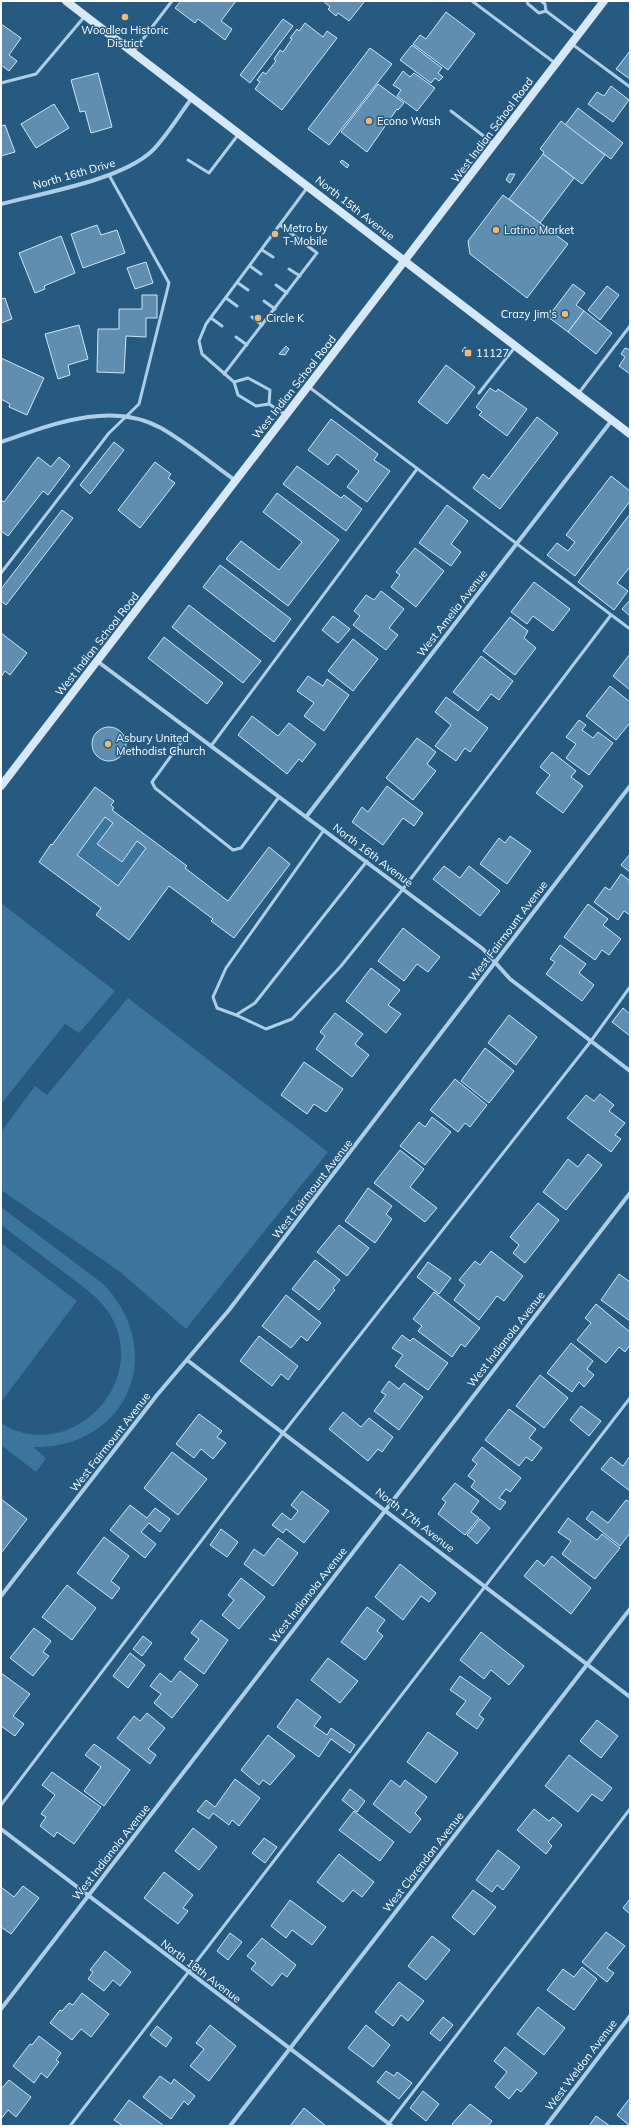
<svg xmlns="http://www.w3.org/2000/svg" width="631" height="2127" viewBox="0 0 631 2127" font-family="Mulish,sans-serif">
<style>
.green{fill:#3b749d}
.building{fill:#5f8eb0;stroke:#d0e6f5;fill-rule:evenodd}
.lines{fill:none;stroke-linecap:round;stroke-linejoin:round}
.lane{stroke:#adcee6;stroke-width:3}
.street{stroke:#adcee6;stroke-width:4}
.secondary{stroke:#d6e8f5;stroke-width:8}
.poi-dot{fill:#efb972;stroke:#265a80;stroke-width:1.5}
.labels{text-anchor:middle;stroke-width:3;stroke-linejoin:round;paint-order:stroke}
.poi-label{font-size:11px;fill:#fff;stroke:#265a80;text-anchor:start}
.street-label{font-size:11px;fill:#fff;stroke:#265a80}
</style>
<rect width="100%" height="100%" fill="#265a80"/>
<g class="green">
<polygon points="105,817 113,823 98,844 122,862 137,841 146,848 118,886 77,855"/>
<polygon points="1,903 115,991 79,1033 65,1024 2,1103"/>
<polygon points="128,998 328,1152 186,1329 119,1271 1,1190 1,1132 35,1086 47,1095"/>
<path d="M1 1207 102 1283C169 1350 128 1449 33 1447L46 1458 36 1472 1 1445V1423C64 1464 144 1392 115 1324 104 1298 78 1284 57 1267 38 1253 20 1239 1 1225Z"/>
<polygon points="1,1243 77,1301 1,1402"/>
</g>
<g class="building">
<polygon points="181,1 236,1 221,21 232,29 225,40 198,19 195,23 175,8"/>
<polygon points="323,1 365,1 349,21 338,13 336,16 328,9 330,7"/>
<polygon points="446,12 475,34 448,70 413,44 420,35 426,39"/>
<polygon points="283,19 293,26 250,83 240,75"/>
<polygon points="305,23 323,37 327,31 337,38 282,110 255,89 260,82 257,80 263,72 266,74 276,61 274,59 280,50 283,52 292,39 290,38 297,29 299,31"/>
<polygon points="1,24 21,38 9,55 17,61 9,71 1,65"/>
<polygon points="412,45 442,68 438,73 443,77 439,81 435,78 431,83 400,60"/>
<polygon points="370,48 392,64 329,145 308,129"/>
<polygon points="630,51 630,79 616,69"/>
<polygon points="403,71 410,77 414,73 435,88 417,111 397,96 401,90 393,85"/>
<polygon points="98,73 112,127 91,133 85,111 80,112 71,80"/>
<polygon points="378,84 404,103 398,110 397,109 367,152 341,132"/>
<polygon points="611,86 629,100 613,122 588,104 597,92 604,96"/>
<polygon points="54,104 69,128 36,148 21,124"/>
<polygon points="578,108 623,143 611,159 565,125"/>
<polygon points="561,121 605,155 582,184 543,154 544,152 540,149"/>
<polygon points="5,125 15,152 1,156 1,126"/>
<polygon points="543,154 574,178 540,223 509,199"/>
<polygon points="342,160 349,165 347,168 340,162"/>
<polygon points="509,174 515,174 510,183 506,180"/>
<polygon points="503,195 568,244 527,298 470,254 468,241"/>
<polygon points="97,225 101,235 117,230 125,253 83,268 71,234"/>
<polygon points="61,236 75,273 44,286 45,289 35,293 19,253"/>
<polygon points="146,262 153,283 135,289 127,268"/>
<polygon points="573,284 585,293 576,305 584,311 568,332 548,317"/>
<polygon points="607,286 619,295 600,320 588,310"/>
<polygon points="142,295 157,295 157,318 146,318 146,337 126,336 124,373 97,372 98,329 119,329 119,309 142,309"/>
<polygon points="5,298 12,319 1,323 1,299"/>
<polygon points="584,311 612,333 596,354 568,332"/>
<polygon points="79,325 88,359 68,365 70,375 58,379 45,334"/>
<polygon points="286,346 289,349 285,355 279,354"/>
<polygon points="465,347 470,352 470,357 462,351"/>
<polygon points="625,348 630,350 630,374 619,366 625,357 621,354"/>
<polygon points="1,358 44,378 27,415 9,407 10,404 1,399"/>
<polygon points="446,365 475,387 447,424 418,402"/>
<polygon points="490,388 496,392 498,389 527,409 507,436 479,415 482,412 476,407"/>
<polygon points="537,417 558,433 500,509 473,488 483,474 489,479"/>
<polygon points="331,419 378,454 374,460 390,471 367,502 347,487 359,471 337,454 328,465 308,450"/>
<polygon points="114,442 124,450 90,494 80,485"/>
<polygon points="38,457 51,467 59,457 70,466 48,495 43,491 8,536 1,531 1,500 4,502"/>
<polygon points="155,462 171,474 168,478 175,483 140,528 118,510"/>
<polygon points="297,466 341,498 344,495 362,509 346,531 283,484"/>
<polygon points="611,476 630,491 630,501 575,576 547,555 557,543 568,551 575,542 566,535"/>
<polygon points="277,493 339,540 288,606 226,559 241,541 279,570 302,542 263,512"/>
<polygon points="447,505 468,521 451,544 461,552 451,566 419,543"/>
<polygon points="62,510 73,518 6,605 1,601 1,589"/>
<polygon points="630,514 630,567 617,583 628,591 614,610 578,582"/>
<polygon points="415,548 444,571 416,607 391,587 400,575 396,572"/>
<polygon points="220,565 291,619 274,642 203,587"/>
<polygon points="534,582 570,609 553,631 533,616 527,624 511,612"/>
<polygon points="381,591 404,609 389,628 398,635 386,650 353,625 360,616 354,611 366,595 374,600"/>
<polygon points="630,600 630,616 622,609"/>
<polygon points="189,605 261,661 243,683 172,627"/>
<polygon points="333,616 350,629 338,643 322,630"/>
<polygon points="510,617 528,631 524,638 536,648 515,675 483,651"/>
<polygon points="1,633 27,653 10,675 5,671 1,677"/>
<polygon points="164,637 223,683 207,704 148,658"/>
<polygon points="353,639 378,659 353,691 328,671"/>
<polygon points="630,654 630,690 613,676"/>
<polygon points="481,656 513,681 499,700 491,694 478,711 453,692"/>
<polygon points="308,676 323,686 327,679 349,695 324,731 304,716 314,703 297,691"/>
<polygon points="610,686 630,702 630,723 616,740 586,716"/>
<polygon points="446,697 488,728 470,752 465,748 456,761 435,746 451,725 435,712"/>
<polygon points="252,716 278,736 289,723 316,744 302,762 299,759 287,774 238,735"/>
<polygon points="579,720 586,725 582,730 593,738 598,732 613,743 589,775 566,758 576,744 566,737"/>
<circle cx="109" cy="744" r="17"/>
<polygon points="417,738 436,752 427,764 436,771 413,800 386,778"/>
<polygon points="552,752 576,771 571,777 583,786 563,813 536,793 550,775 540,767"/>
<polygon points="387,786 423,813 414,826 403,818 383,845 352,822 362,807 368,812"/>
<path d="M95 787 114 801 111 805 114 808 112 810 187 866 185 868 228 901 269 847 290 864 234 938 211 921 213 919 169 886 129 940 96 915 101 908 39 862 51 844 52 845ZM105 817 113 823 97 844 122 862 137 841 146 848 118 886 77 855Z"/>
<polygon points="510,836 531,851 507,884 480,864 499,838 505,843"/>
<polygon points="630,854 630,872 621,865"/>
<polygon points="444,866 460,878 469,866 500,891 480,916 433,879"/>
<polygon points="621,874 630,881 630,915 624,911 618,920 594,902 605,887 610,890"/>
<polygon points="588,904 608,919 603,925 621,939 609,955 602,950 595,960 564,937"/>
<polygon points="403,928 440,957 428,972 417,964 404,981 378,961"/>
<polygon points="560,945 586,964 579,973 594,985 582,1001 546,974 555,962 550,959"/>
<polygon points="371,968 400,990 388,1005 401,1014 386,1033 346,1001"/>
<polygon points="623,1008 630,1014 630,1036 612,1022"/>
<polygon points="335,1013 363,1034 355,1044 369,1055 352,1077 316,1049 325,1036 320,1032"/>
<polygon points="509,1015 537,1037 516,1065 488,1043"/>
<polygon points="485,1048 514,1071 489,1103 461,1081"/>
<polygon points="304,1062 343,1089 326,1112 314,1104 307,1114 281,1095"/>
<polygon points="455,1079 487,1105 470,1127 465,1123 458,1132 430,1110"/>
<polygon points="600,1094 614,1105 609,1111 625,1123 615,1135 621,1139 611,1152 567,1118 586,1095 594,1101"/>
<polygon points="432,1117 451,1132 425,1165 400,1146 419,1122 425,1127"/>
<polygon points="400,1150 424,1169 410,1187 437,1208 425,1222 374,1183"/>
<polygon points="588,1154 602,1165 566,1210 543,1192 568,1159 578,1167"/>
<polygon points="368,1188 392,1206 386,1214 392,1219 375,1243 345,1221"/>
<polygon points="538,1203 559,1220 525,1263 513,1253 519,1245 510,1237"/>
<polygon points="339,1225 369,1248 347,1276 317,1252"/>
<polygon points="491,1251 523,1276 504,1301 497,1296 479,1320 454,1300 465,1285 459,1280 475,1261 480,1265"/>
<polygon points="315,1260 340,1280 333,1288 335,1290 319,1310 292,1289"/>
<polygon points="428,1262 451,1278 439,1294 417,1277"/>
<polygon points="619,1274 630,1282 630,1321 601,1300"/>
<polygon points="434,1292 480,1328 465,1347 461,1344 452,1357 418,1331 422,1326 413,1319"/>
<polygon points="286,1295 321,1323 307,1341 301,1336 291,1348 262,1326"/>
<polygon points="596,1304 630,1332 630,1345 625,1352 619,1347 606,1363 577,1340 591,1323 585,1318"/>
<polygon points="402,1335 410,1341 413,1338 448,1363 428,1390 395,1366 403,1355 392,1348"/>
<polygon points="259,1336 298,1366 288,1380 281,1374 272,1386 240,1361"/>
<polygon points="571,1343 593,1361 587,1369 594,1375 584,1387 579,1382 572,1392 547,1373"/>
<polygon points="540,1375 568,1398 544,1428 516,1406"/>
<polygon points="389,1381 399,1389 404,1383 423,1397 399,1430 374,1411 386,1395 381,1392"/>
<polygon points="581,1406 601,1421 589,1436 570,1420"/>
<polygon points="509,1409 536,1429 529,1438 542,1448 532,1461 526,1457 519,1466 485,1440"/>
<polygon points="343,1412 361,1427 369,1418 393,1437 382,1452 378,1449 368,1461 329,1429"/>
<polygon points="199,1414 222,1431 217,1437 226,1443 213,1459 201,1449 194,1458 176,1444"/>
<polygon points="482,1447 521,1478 510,1492 506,1489 499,1498 506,1502 500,1510 471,1487 475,1481 468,1476 477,1464 472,1460"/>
<polygon points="172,1452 207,1479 178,1515 144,1488"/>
<polygon points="630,1456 630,1491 601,1469 611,1457 623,1466"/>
<polygon points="455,1483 479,1501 471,1512 479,1518 465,1535 438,1514 446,1502 442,1499"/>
<polygon points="302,1491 329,1511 304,1543 286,1529 283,1533 272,1525 282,1513 291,1520 298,1511 291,1505"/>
<polygon points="1,1499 27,1519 2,1552 1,1550"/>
<polygon points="626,1500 630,1502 630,1533 620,1546 586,1519 592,1511 608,1523"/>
<polygon points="130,1505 147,1518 155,1508 170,1519 160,1532 149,1523 141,1532 156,1544 145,1558 110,1530"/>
<polygon points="568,1518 597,1540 602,1534 620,1548 595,1579 562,1554 571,1541 558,1532"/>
<polygon points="480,1519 490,1528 477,1544 467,1535"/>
<polygon points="221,1529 238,1542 227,1557 210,1545"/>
<polygon points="104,1537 129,1556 111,1581 120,1588 112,1599 77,1573"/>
<polygon points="278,1538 298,1553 273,1586 244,1564 254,1549 264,1556"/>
<polygon points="552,1556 591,1588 571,1614 524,1576 537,1560 544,1566"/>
<polygon points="400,1564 436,1593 429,1602 421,1596 403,1620 375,1597"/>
<polygon points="241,1578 265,1597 239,1629 222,1615 234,1600 228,1595"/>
<polygon points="67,1585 96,1608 72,1640 42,1617"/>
<polygon points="367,1607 385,1620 377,1631 383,1636 365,1660 341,1642"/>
<polygon points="201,1620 228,1640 204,1674 184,1659 199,1639 191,1633"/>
<polygon points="34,1628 51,1641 43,1652 49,1656 33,1676 10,1658"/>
<polygon points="481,1632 524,1666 509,1685 491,1670 484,1679 460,1660"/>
<polygon points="143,1636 152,1643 142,1656 133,1649"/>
<polygon points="130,1653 145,1665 128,1688 113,1676"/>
<polygon points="328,1658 358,1681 340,1703 311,1680"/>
<polygon points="180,1671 198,1685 172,1718 154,1703 161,1694 150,1686 160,1673 171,1682"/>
<polygon points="1,1673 30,1694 13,1716 24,1724 15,1736 1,1726"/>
<polygon points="460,1676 491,1698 479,1715 484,1719 477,1729 456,1714 466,1701 450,1690"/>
<polygon points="297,1699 321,1717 314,1726 327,1735 331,1728 355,1745 350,1753 331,1739 319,1757 277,1727"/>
<polygon points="147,1713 165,1728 148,1749 156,1755 150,1764 117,1738 134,1716 140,1721"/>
<polygon points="597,1720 618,1736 601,1758 580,1741"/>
<polygon points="428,1732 458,1753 436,1783 407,1762"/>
<polygon points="268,1735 295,1756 270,1785 263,1780 259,1785 241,1770"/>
<polygon points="94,1744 130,1770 104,1806 84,1791 101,1767 85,1755"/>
<polygon points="569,1755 612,1788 602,1801 592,1794 578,1812 545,1786"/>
<polygon points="52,1772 101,1807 74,1844 57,1832 54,1837 40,1826 46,1817 41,1814 55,1795 42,1785"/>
<polygon points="235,1779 260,1798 239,1826 232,1820 229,1825 213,1813 209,1819 197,1811 206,1800 215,1807"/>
<polygon points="391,1780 400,1787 405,1780 427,1797 415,1813 421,1819 410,1833 373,1804"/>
<polygon points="350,1789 365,1801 357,1812 342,1800"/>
<polygon points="534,1809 549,1821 553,1817 562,1825 548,1842 552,1846 546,1854 517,1830"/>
<polygon points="354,1811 394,1842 380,1861 339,1830"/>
<polygon points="193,1828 217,1847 199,1870 175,1851"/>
<polygon points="264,1838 277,1847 265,1863 252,1853"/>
<polygon points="498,1850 520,1867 503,1890 497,1885 492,1892 476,1880"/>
<polygon points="339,1854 374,1882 362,1897 353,1890 343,1902 317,1882"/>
<polygon points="164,1872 193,1895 183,1908 188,1911 178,1924 144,1898"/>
<polygon points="23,1886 39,1898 11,1934 1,1927 1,1887 14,1897"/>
<polygon points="473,1890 496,1907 474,1935 452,1917"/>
<polygon points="630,1899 630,1914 623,1908"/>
<polygon points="290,1900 326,1927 312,1945 292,1930 286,1938 271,1926"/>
<polygon points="606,1932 625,1946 607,1968 614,1973 607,1982 582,1962"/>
<polygon points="230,1933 242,1942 228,1960 217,1951"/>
<polygon points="432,1936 450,1950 426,1980 408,1966"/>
<polygon points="262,1938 296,1965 287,1977 282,1973 272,1986 251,1969 256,1963 247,1956"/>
<polygon points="105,1951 131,1972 120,1986 113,1980 104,1991 88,1979 93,1972 90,1970"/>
<polygon points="582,1967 597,1979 574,2010 547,1990 563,1969 574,1977"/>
<polygon points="399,1982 424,2001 408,2021 401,2015 393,2026 375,2012"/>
<polygon points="82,1993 109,2014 91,2037 81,2029 72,2040 50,2023 60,2010 62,2011 69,2003 73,2005"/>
<polygon points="538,2007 565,2028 544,2055 517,2034"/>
<polygon points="443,2017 453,2025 440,2041 430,2033"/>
<polygon points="210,2025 236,2046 209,2081 190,2066 204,2049 196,2043"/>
<polygon points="366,2025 390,2045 373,2067 348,2048"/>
<polygon points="157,2026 172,2038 166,2047 150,2035"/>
<polygon points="39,2036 61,2053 56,2060 59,2062 47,2078 41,2073 34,2083 13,2066 30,2044 32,2045"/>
<polygon points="505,2047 537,2073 521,2092 517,2089 509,2099 495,2087 507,2072 494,2061"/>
<polygon points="386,2071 394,2076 397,2072 412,2083 399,2099 377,2082"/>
<polygon points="160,2076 171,2084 174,2079 195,2096 188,2105 184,2101 171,2119 143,2097"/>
<polygon points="9,2080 31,2097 16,2117 8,2110 1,2119 1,2087 2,2088"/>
<polygon points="423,2091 439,2104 426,2121 410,2108"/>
<polygon points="630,2098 630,2126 617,2115"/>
<polygon points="129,2100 163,2125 163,2126 123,2126 114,2120"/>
<polygon points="470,2104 492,2121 488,2126 454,2126 452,2124"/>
<polygon points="304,2108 326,2126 290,2126"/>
<polygon points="596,2116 610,2126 589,2126"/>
</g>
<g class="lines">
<g class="lane">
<polyline points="472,1 555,63"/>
<polyline points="527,1 528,4 539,13 546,11 578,35"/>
<polyline points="541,1 545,4 546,11"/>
<polyline points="572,44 630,87"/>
<polyline points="133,52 172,1"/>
<polyline points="1,83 36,74 85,16"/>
<polyline points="451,111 494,144"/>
<polyline points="188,160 209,173 238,135"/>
<polyline points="262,250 273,257"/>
<polyline points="250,266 261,274"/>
<polyline points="289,269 300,276"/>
<polyline points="238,283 248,290"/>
<polyline points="276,285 287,293"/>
<polyline points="226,298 237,306"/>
<polyline points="264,301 275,309"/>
<polyline points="252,317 262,325"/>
<polyline points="211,318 222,326"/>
<polyline points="236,337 247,345"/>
<polyline points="224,374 317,253 280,225"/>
<polyline points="234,382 248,378 270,390 269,404"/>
<polyline points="309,387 630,629"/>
<polyline points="479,393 515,347"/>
<polyline points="578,394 630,326"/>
<polyline points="286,415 269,404 256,406 238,395 234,382 202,354 199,341 206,324 307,188"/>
<polyline points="1,573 109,433 139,404 169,283 109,175"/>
<polyline points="190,730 152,782 155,788 233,850 241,848 279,797"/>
<polyline points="211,746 417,469"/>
<polyline points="324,830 226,968 213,997 217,1008 236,1015 255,1003 367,861"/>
<polyline points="236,1015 266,1029 292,1019 341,966 403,889 611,615"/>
<polyline points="1,1805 283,1433 591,1041 630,987"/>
<polyline points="70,2126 630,1398"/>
<polyline points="387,2126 630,1809"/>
</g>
<g class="street">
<path d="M1 204C43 193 121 180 152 151 167 136 179 115 192 98"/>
<path d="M1 442C51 425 110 400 161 428 187 443 211 463 236 481"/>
<polyline points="97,661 483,949 510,979 630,1071"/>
<polyline points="306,817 612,420"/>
<path d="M187 1360C335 1472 483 1584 630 1697"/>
<polyline points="1,1596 157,1395 229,1310 630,786"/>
<polyline points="1,1829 392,2126"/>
<polyline points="1,2009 630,1193"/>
<polyline points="230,2126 630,1609"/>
<polyline points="546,2126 630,2016"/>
</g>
<g class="secondary">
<polyline points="66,1 630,434"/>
<polyline points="1,786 604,1"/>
</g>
</g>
<g class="poi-dot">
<circle cx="125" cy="17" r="4"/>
<circle cx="369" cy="121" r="4"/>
<circle cx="496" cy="230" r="4"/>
<circle cx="275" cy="234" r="4"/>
<circle cx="565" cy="314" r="4"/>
<circle cx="258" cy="318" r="4"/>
<rect x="464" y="349" width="8" height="8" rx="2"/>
<circle cx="108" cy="744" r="4"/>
</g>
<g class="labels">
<g class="poi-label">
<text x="125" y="34" text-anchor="middle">Woodlea Historic<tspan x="125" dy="13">District</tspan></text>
<text x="377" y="125">Econo Wash</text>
<text x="283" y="232">Metro by<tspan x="283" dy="13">T-Mobile</tspan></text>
<text x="504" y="234">Latino Market</text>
<text x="557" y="318" text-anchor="end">Crazy Jim's</text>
<text x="266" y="322">Circle K</text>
<text x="476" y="357">11127</text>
<text x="116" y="742">Asbury United<tspan x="116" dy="13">Methodist Church</tspan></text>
</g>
<g class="street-label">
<text transform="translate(492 130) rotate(-53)" y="4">West Indian School Road</text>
<text transform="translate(74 174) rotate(-16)" y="4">North 16th Drive</text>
<text transform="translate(355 208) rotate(38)" y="4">North 15th Avenue</text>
<text transform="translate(294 387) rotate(-52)" y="4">West Indian School Road</text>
<text transform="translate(452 613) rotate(-52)" y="4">West Amelia Avenue</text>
<text transform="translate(97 644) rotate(-52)" y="4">West Indian School Road</text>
<text transform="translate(373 855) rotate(37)" y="4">North 16th Avenue</text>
<text transform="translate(508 931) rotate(-53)" y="4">West Fairmount Avenue</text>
<text transform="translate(312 1189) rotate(-52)" y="4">West Fairmount Avenue</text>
<text transform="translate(506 1339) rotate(-52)" y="4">West Indianola Avenue</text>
<text transform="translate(110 1442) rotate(-52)" y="4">West Fairmount Avenue</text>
<text transform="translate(415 1520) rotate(38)" y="4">North 17th Avenue</text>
<text transform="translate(308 1595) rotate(-52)" y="4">West Indianola Avenue</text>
<text transform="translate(111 1852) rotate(-52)" y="4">West Indianola Avenue</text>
<text transform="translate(423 1862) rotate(-52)" y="4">West Clarendon Avenue</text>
<text transform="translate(201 1971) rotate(37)" y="4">North 18th Avenue</text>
<text transform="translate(581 2065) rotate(-53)" y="4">West Weldon Avenue</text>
</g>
</g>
<rect width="631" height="2127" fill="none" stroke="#ffffff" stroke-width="4"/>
</svg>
